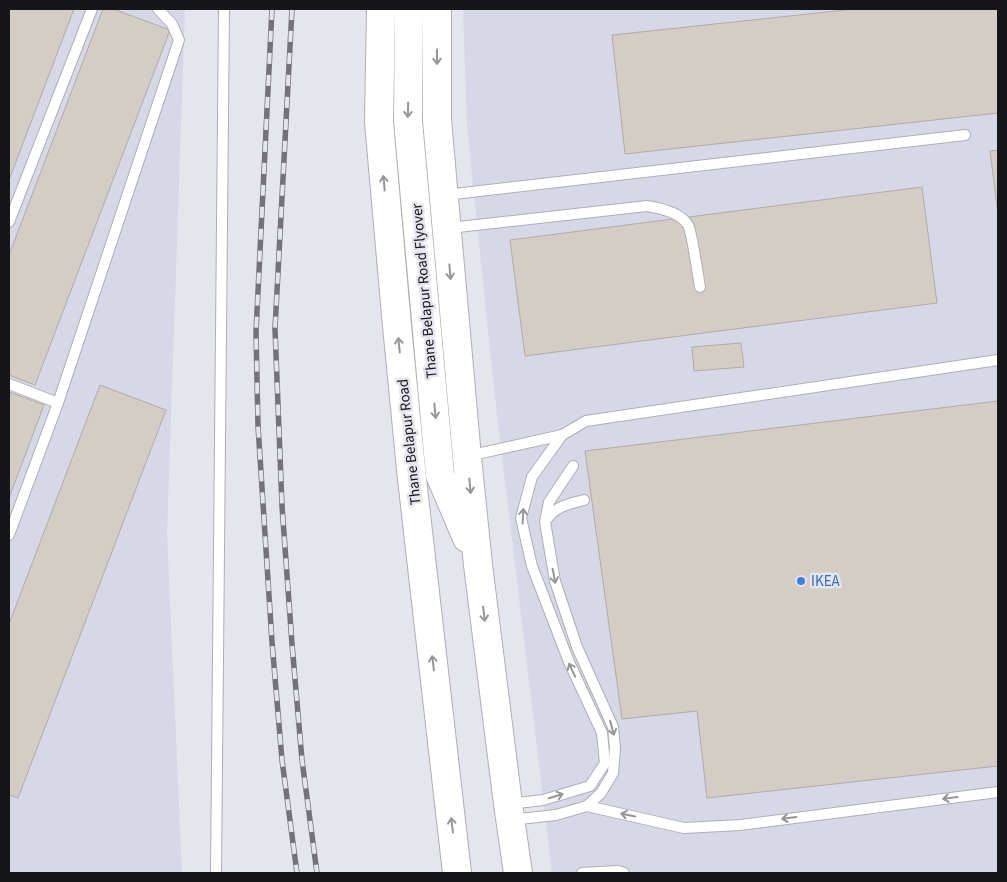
<svg xmlns="http://www.w3.org/2000/svg" width="1007" height="882" viewBox="0 0 1007 882" font-family="'Source Sans 3',sans-serif">
<style>
.built{fill:#d7d8e7}
.building{fill:#d3cdc6;stroke:#b1aba5}
.lines{fill:none;stroke-linecap:round;stroke-linejoin:round}
.service-casing{stroke:#aeaeb6;stroke-width:12}
.primary-casing{stroke:#aeaeb6;stroke-width:30}
.service{stroke:#fff;stroke-width:10}
.primary{stroke:#fff;stroke-width:28}
.rail-casing{stroke:#727278;stroke-width:5.5}
.rail{stroke:#e5e5ee;stroke-width:4;stroke-dasharray:11;stroke-linecap:butt}
.oneway{stroke:#969698}
.shop-dot{fill:#3f7fe0;stroke:#e5e5ee;stroke-width:2}
.labels{text-anchor:middle;stroke-width:5;stroke-linejoin:round;paint-order:stroke}
.street-label{font-size:15px;fill:#161619;stroke:#e5e5ee}
.shop-label{font-size:15px;fill:#366cbe;stroke:#e5e5ee;text-anchor:start}
</style>
<rect width="100%" height="100%" fill="#e5e5ee"/>
<g class="built">
<polygon points="9,9 185,9 167,534 182,873 9,873"/>
<polygon points="463,9 998,9 998,873 552,873 494,389 467,126"/>
</g>
<g class="building">
<polygon points="9,9 74,9 9,180"/>
<polygon points="103,9 113,9 170,30 35,385 9,375 9,255"/>
<polygon points="855,9 998,9 998,113 625,154 612,35"/>
<polygon points="998,150 998,214 990,151"/>
<polygon points="922,187 937,303 525,356 510,240"/>
<polygon points="741,343 744,367 694,371 692,347"/>
<polygon points="100,385 166,410 18,798 9,795 9,624"/>
<polygon points="9,392 44,405 9,498"/>
<polygon points="998,401 998,766 707,798 697,711 622,719 585,451"/>
</g>
<g class="lines">
<defs>
<g id="service">
<polyline points="445,195 965,135"/>
<polyline points="9,222 92,9"/>
<path d="M449 228 647 206C660 208 680 212 688 225 692 232 698 276 700 287"/>
<polyline points="9,384 58,403"/>
<polyline points="468,456 562,435 586,421 998,360"/>
<polyline points="573,466 549,502 545,522 555,581 577,647 613,727 615,749 613,773 601,793 587,806"/>
<path d="M547 519C556 506 569 504 584 500"/>
<polyline points="9,535 58,403 179,40 172,24 158,9"/>
<polyline points="509,804 543,800 590,786 605,763 602,733 569,662 532,566 521,518 532,477 562,435"/>
<polyline points="510,820 556,815 587,806 684,828 740,825 998,792"/>
<polyline points="216,873 224,9"/>
<polyline points="582,873 618,871 624,873"/>
</g>
<g id="primary">
<polyline points="381,9 379,122 397,326 412,479 457,873"/>
<polyline points="409,9 408,121 440,475 467,538"/>
<polyline points="437,9 437,120 467,457 478,565 508,804 518,873"/>
</g>
</defs>
<use href="#service" class="service-casing"/>
<use href="#primary" class="primary-casing"/>
<use href="#service" class="service"/>
<use href="#primary" class="primary"/>
<defs>
<g id="rail">
<polyline points="272,9 256,332 258,426 272,642 282,760 297,873"/>
<polyline points="292,9 275,329 282,506 292,644 302,760 317,873"/>
</g>
</defs>
<use href="#rail" class="rail-casing"/>
<use href="#rail" class="rail"/>
</g>
<defs><path id="oneway-shaft" d="M-6 0H5M1.5-3L5.5 0L1.5 3" fill="none" stroke-width="1.6" stroke-linecap="round" stroke-linejoin="round" transform="scale(1.25)"/></defs>
<g class="oneway">
<use href="#oneway-shaft" transform="translate(437 57) rotate(90)"/>
<use href="#oneway-shaft" transform="translate(408 110) rotate(91)"/>
<use href="#oneway-shaft" transform="translate(384 183) rotate(-95)"/>
<use href="#oneway-shaft" transform="translate(450 272) rotate(85)"/>
<use href="#oneway-shaft" transform="translate(399 345) rotate(-96)"/>
<use href="#oneway-shaft" transform="translate(435 411) rotate(85)"/>
<use href="#oneway-shaft" transform="translate(470 486) rotate(85)"/>
<use href="#oneway-shaft" transform="translate(523 516) rotate(-87)"/>
<use href="#oneway-shaft" transform="translate(554 576) rotate(79)"/>
<use href="#oneway-shaft" transform="translate(484 614) rotate(83)"/>
<use href="#oneway-shaft" transform="translate(433 663) rotate(-97)"/>
<use href="#oneway-shaft" transform="translate(572 670) rotate(-115)"/>
<use href="#oneway-shaft" transform="translate(612 728) rotate(75)"/>
<use href="#oneway-shaft" transform="translate(556 796) rotate(-17)"/>
<use href="#oneway-shaft" transform="translate(950 798) rotate(173)"/>
<use href="#oneway-shaft" transform="translate(628 815) rotate(-168)"/>
<use href="#oneway-shaft" transform="translate(789 818) rotate(173)"/>
<use href="#oneway-shaft" transform="translate(452 825) rotate(-97)"/>
</g>
<circle class="shop-dot" cx="801" cy="581" r="5"/>
<g class="labels">
<g class="street-label">
<text transform="translate(424 291) rotate(-95)" y="5">Thane Belapur Road Flyover</text>
<text transform="translate(409 442) rotate(-96)" y="5">Thane Belapur Road</text>
</g>
<g class="shop-label">
<text x="811" y="586">IKEA</text>
</g>
</g>
<rect width="1007" height="882" fill="none" stroke="#161619" stroke-width="20"/>
</svg>
